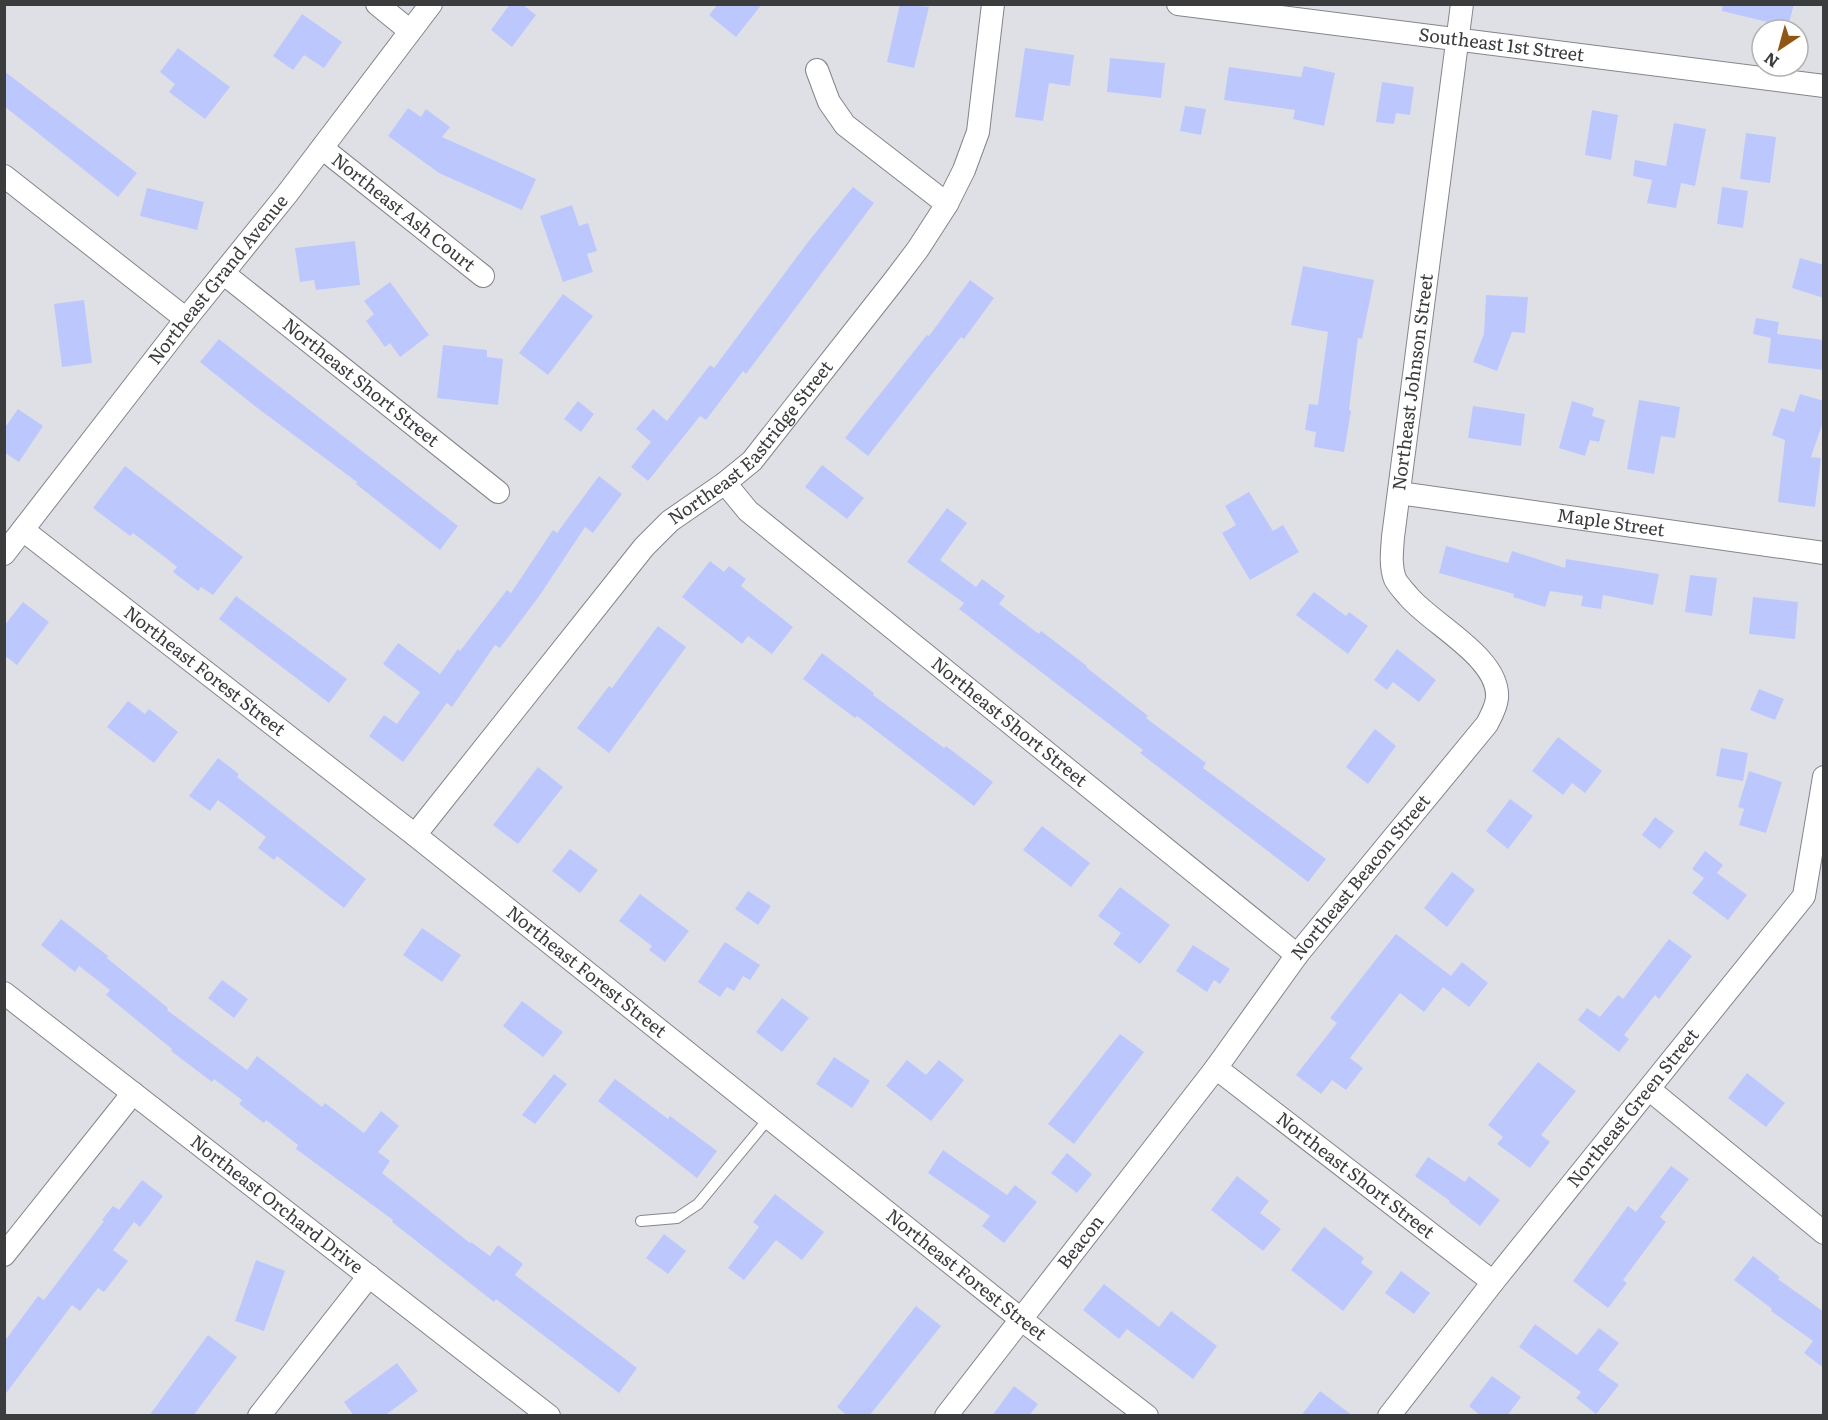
<svg xmlns="http://www.w3.org/2000/svg" width="1828" height="1420" viewBox="0 0 1828 1420" font-family="Literata,serif">
<style>
.building{fill:#bcc8fd}
.lines{fill:none;stroke-linecap:round;stroke-linejoin:round}
.lane-casing{stroke:#84858b;stroke-width:12}
.street-casing{stroke:#84858b;stroke-width:24}
.lane{stroke:#fff;stroke-width:10}
.street{stroke:#fff;stroke-width:22}
.labels{text-anchor:middle;stroke-width:4.5;stroke-linejoin:round;paint-order:stroke}
.street-label{font-size:18px;fill:#3b3c3e;stroke:#fff}
</style>
<rect width="100%" height="100%" fill="#dfe0e6"/>
<g class="building">
<polygon points="510,4 522,4 536,15 512,47 491,30"/>
<polygon points="718,4 762,4 736,37 709,15"/>
<polygon points="900,4 929,7 914,68 887,62"/>
<polygon points="1723,4 1794,4 1788,27 1722,11"/>
<polygon points="302,14 342,42 324,68 304,55 293,70 273,56"/>
<polygon points="178,48 230,87 205,119 169,92 175,84 160,72"/>
<polygon points="1025,48 1074,55 1070,86 1049,83 1043,121 1015,117"/>
<polygon points="1110,58 1165,63 1161,98 1107,92"/>
<polygon points="1304,66 1335,73 1324,126 1293,119 1295,110 1224,100 1229,67 1301,77"/>
<polygon points="4,71 137,173 118,197 4,106"/>
<polygon points="1382,82 1414,87 1410,115 1396,113 1394,124 1376,122"/>
<polygon points="1185,106 1206,109 1201,135 1180,131"/>
<polygon points="408,108 421,117 426,109 450,127 442,137 536,179 522,210 439,173 388,136"/>
<polygon points="1592,110 1618,115 1611,160 1585,155"/>
<polygon points="1674,123 1706,129 1695,186 1681,183 1676,208 1647,203 1652,180 1633,176 1635,160 1666,166"/>
<polygon points="1746,133 1776,137 1770,183 1740,179"/>
<polygon points="853,187 874,203 746,374 743,371 706,420 700,416 648,481 631,467 651,442 636,429 653,409 667,421 710,365 714,368 808,242"/>
<polygon points="1722,187 1748,191 1743,228 1717,224"/>
<polygon points="147,188 204,202 197,230 140,216"/>
<polygon points="572,205 579,226 588,223 597,251 587,254 593,272 563,282 540,216"/>
<polygon points="355,241 360,285 316,290 314,280 300,282 295,248"/>
<polygon points="1800,258 1824,265 1824,298 1792,288"/>
<polygon points="1303,266 1374,280 1362,339 1358,338 1349,410 1351,411 1344,452 1314,447 1316,432 1305,430 1309,404 1318,405 1328,332 1291,325"/>
<polygon points="970,280 994,298 964,339 961,337 868,456 845,438 927,335 929,336"/>
<polygon points="390,282 429,335 400,357 390,343 385,347 366,321 374,314 364,301"/>
<polygon points="563,294 593,316 548,375 519,353"/>
<polygon points="1486,295 1528,297 1525,333 1512,332 1497,371 1473,362 1484,334"/>
<polygon points="84,300 92,363 62,367 54,304"/>
<polygon points="1756,318 1779,322 1777,334 1824,340 1824,370 1768,363 1771,338 1753,334"/>
<polygon points="219,339 458,526 440,550 356,484 357,482 256,407 200,362"/>
<polygon points="443,345 487,350 487,357 503,359 498,405 437,398"/>
<polygon points="1800,394 1824,401 1824,419 1811,457 1821,458 1815,507 1778,502 1785,440 1772,435 1781,408 1794,412"/>
<polygon points="1639,400 1680,407 1675,438 1661,436 1654,474 1627,469"/>
<polygon points="578,401 594,414 581,432 564,419"/>
<polygon points="1572,401 1594,408 1592,416 1605,420 1599,442 1590,440 1585,456 1559,448"/>
<polygon points="1473,406 1525,414 1521,446 1468,438"/>
<polygon points="18,409 43,426 19,462 4,452 4,429"/>
<polygon points="822,465 864,498 847,519 805,487"/>
<polygon points="125,466 243,557 213,595 201,587 198,591 173,572 177,567 166,558 133,533 130,536 93,508"/>
<polygon points="599,476 622,494 593,533 585,527 540,595 500,648 495,645 452,707 447,703 403,762 369,736 384,715 397,724 420,692 383,664 398,643 440,674 458,649 460,651 507,590 511,593 553,530 557,533"/>
<polygon points="1249,492 1273,531 1283,525 1299,552 1250,580 1222,533 1236,525 1225,506"/>
<polygon points="947,508 967,523 940,560 976,587 982,579 1005,596 999,604 1039,634 1041,631 1087,666 1086,667 1148,716 1146,718 1206,763 1203,768 1326,859 1308,882 1140,753 1143,750 959,609 964,603 907,562"/>
<polygon points="1446,546 1508,563 1512,551 1565,568 1566,559 1659,574 1653,605 1603,595 1601,609 1581,606 1583,596 1550,591 1545,607 1513,597 1514,594 1439,573"/>
<polygon points="710,561 724,572 729,566 746,579 741,586 793,627 772,654 748,636 742,644 682,597"/>
<polygon points="1690,575 1717,578 1712,616 1685,612"/>
<polygon points="1314,592 1346,616 1349,612 1368,626 1348,654 1296,615"/>
<polygon points="236,596 347,679 329,703 219,619"/>
<polygon points="1753,597 1798,602 1795,639 1749,634"/>
<polygon points="23,602 49,622 17,665 4,655 4,626"/>
<polygon points="658,626 686,647 609,753 577,728 609,686 612,688"/>
<polygon points="1397,649 1436,680 1419,702 1393,682 1387,690 1374,680"/>
<polygon points="822,653 874,693 873,695 944,748 946,746 993,782 974,806 857,716 855,718 803,679"/>
<polygon points="1759,689 1784,699 1775,720 1750,710"/>
<polygon points="128,701 145,714 149,709 178,732 154,763 107,727"/>
<polygon points="1375,729 1396,746 1368,784 1346,767"/>
<polygon points="1558,737 1602,771 1585,793 1572,783 1563,795 1532,771"/>
<polygon points="1721,748 1748,753 1743,781 1716,776"/>
<polygon points="218,758 239,774 237,777 366,879 344,908 277,856 274,860 258,848 266,837 218,800 210,811 189,796"/>
<polygon points="538,767 563,787 518,844 493,825"/>
<polygon points="1749,771 1782,782 1766,833 1739,825 1744,809 1738,807"/>
<polygon points="1510,799 1533,816 1508,849 1486,831"/>
<polygon points="1655,817 1674,831 1660,849 1642,835"/>
<polygon points="1042,826 1090,863 1071,887 1023,850"/>
<polygon points="570,849 598,870 580,893 552,871"/>
<polygon points="1705,851 1723,865 1717,873 1747,895 1728,920 1692,893 1704,878 1692,869"/>
<polygon points="1452,872 1475,890 1447,927 1424,908"/>
<polygon points="1120,887 1170,925 1140,964 1113,944 1121,933 1098,916"/>
<polygon points="748,891 771,906 758,925 735,909"/>
<polygon points="640,894 689,931 665,962 649,950 652,946 619,921"/>
<polygon points="61,919 108,956 107,958 168,1008 167,1010 247,1070 257,1056 322,1107 325,1103 364,1133 381,1111 399,1126 378,1152 390,1161 382,1173 470,1243 471,1242 490,1256 498,1245 523,1264 515,1275 637,1368 619,1393 496,1299 494,1302 392,1222 393,1220 296,1149 298,1145 266,1120 264,1123 239,1104 242,1100 214,1079 212,1082 171,1051 172,1049 106,995 110,990 79,966 75,972 41,945"/>
<polygon points="422,928 461,955 442,982 403,955"/>
<polygon points="1396,934 1451,976 1462,962 1488,983 1469,1007 1443,987 1424,1012 1400,993 1350,1058 1363,1068 1346,1090 1332,1080 1321,1094 1296,1075 1337,1023 1330,1018"/>
<polygon points="1669,939 1692,956 1659,999 1655,995 1624,1035 1629,1039 1619,1052 1578,1020 1587,1008 1600,1017 1618,995 1623,999"/>
<polygon points="725,942 760,965 750,980 743,976 734,991 727,987 720,997 698,982"/>
<polygon points="1193,945 1230,969 1220,984 1214,980 1207,992 1176,971"/>
<polygon points="222,980 248,999 234,1018 208,998"/>
<polygon points="782,998 809,1018 782,1052 756,1032"/>
<polygon points="522,1001 563,1032 543,1057 503,1026"/>
<polygon points="1120,1034 1144,1052 1074,1144 1048,1124"/>
<polygon points="834,1057 870,1081 852,1108 816,1084"/>
<polygon points="907,1060 926,1075 939,1060 964,1080 931,1121 886,1086"/>
<polygon points="1538,1062 1576,1091 1541,1135 1550,1142 1530,1168 1497,1144 1503,1137 1488,1125"/>
<polygon points="1747,1073 1785,1103 1766,1127 1728,1098"/>
<polygon points="554,1074 567,1084 535,1124 522,1115"/>
<polygon points="615,1079 668,1119 670,1116 717,1151 697,1178 598,1101"/>
<polygon points="943,1150 1007,1195 1015,1185 1037,1202 1004,1243 982,1226 990,1216 928,1173"/>
<polygon points="1067,1153 1092,1174 1077,1193 1051,1173"/>
<polygon points="1428,1157 1465,1182 1469,1176 1500,1200 1480,1226 1449,1202 1450,1201 1415,1176"/>
<polygon points="1671,1166 1689,1179 1660,1217 1666,1222 1623,1280 1627,1283 1608,1308 1573,1281 1628,1206 1636,1212"/>
<polygon points="1237,1176 1269,1201 1260,1213 1281,1229 1263,1251 1211,1210"/>
<polygon points="142,1180 163,1196 140,1227 134,1222 113,1250 128,1261 104,1292 98,1288 80,1311 72,1305 4,1396 4,1342 38,1296 44,1300 104,1221 102,1220 113,1206 119,1210"/>
<polygon points="775,1194 824,1232 802,1260 776,1240 744,1280 728,1268 759,1227 753,1222"/>
<polygon points="1324,1227 1364,1258 1361,1263 1373,1272 1343,1311 1291,1270"/>
<polygon points="664,1234 686,1251 668,1274 646,1258"/>
<polygon points="1753,1256 1780,1277 1778,1279 1824,1312 1824,1368 1804,1353 1813,1341 1771,1311 1772,1309 1734,1280"/>
<polygon points="256,1260 285,1271 264,1331 235,1321"/>
<polygon points="1401,1271 1430,1293 1414,1314 1385,1293"/>
<polygon points="1104,1284 1159,1327 1171,1311 1217,1346 1193,1379 1127,1329 1119,1339 1083,1310"/>
<polygon points="916,1306 941,1326 869,1416 848,1416 837,1407"/>
<polygon points="1535,1324 1577,1355 1599,1328 1619,1343 1598,1370 1619,1385 1596,1414 1576,1398 1581,1392 1519,1347"/>
<polygon points="208,1335 237,1357 193,1416 149,1416"/>
<polygon points="397,1363 418,1391 384,1416 354,1416 344,1402"/>
<polygon points="1492,1376 1521,1397 1507,1416 1481,1416 1469,1406"/>
<polygon points="1014,1386 1038,1404 1029,1416 992,1416"/>
<polygon points="1320,1391 1353,1416 1301,1416"/>
</g>
<g class="lines">
<defs>
<polyline id="lane" points="641,1221 677,1218 698,1204 769,1118"/>
<g id="street">
<polyline points="377,4 410,31"/>
<path id="s1" d="M1178 4 1824 86"/>
<polyline points="817,70 829,102 845,125 947,204"/>
<path id="s2" d="M322 148 483 276"/>
<polyline points="4,176 186,319"/>
<path id="s3" d="M223 273 498 492"/>
<path id="s4" d="M725 483 748 511 1297 955"/>
<path id="s5" d="M1399 493 1824 553"/>
<path id="s6" d="M23 530 415 835 1022 1320 1147 1416"/>
<path id="s7" d="M4 554 186 319 287 194 431 4"/>
<path id="s8" d="M415 835 644 547 670 521 725 483 752 461 893 282 918 249 947 204 964 170 978 132 993 4"/>
<path id="s9" d="M4 993 549 1416"/>
<path id="s10" d="M1216 1068 1493 1282"/>
<polyline points="1650,1090 1824,1233"/>
<polyline points="4,1255 133,1093"/>
<polyline points="259,1416 369,1276"/>
<path id="s11" d="M946 1416 1216 1068 1297 955 1487 724C1491 716 1496 708 1497 698 1500 658 1433 625 1409 597 1404 591 1398 585 1395 579 1390 566 1392 551 1393 537L1462 4"/>
<path id="s12" d="M1389 1416 1493 1282 1804 896 1824 777"/>
</g>
</defs>
<use href="#lane" class="lane-casing"/>
<use href="#street" class="street-casing"/>
<use href="#lane" class="lane"/>
<use href="#street" class="street"/>
</g>
<g class="labels">
<g class="street-label">
<text dy="6" stroke="none"><textPath href="#s1" startOffset="326">Southeast 1st Street</textPath></text>
<text dy="6" stroke="none"><textPath href="#s2" startOffset="104">Northeast Ash Court</textPath></text>
<text dy="6" stroke="none"><textPath href="#s7" startOffset="348">Northeast Grand Avenue</textPath></text>
<text dy="6" stroke="none"><textPath href="#s11" startOffset="1266">Northeast Johnson Street</textPath></text>
<text dy="6" stroke="none"><textPath href="#s3" startOffset="176">Northeast Short Street</textPath></text>
<text dy="6" stroke="none"><textPath href="#s8" startOffset="518">Northeast Eastridge Street</textPath></text>
<text dy="6" stroke="none"><textPath href="#s5" startOffset="214">Maple Street</textPath></text>
<text dy="6" stroke="none"><textPath href="#s6" startOffset="230">Northeast Forest Street</textPath></text>
<text dy="6" stroke="none"><textPath href="#s4" startOffset="372">Northeast Short Street</textPath></text>
<text dy="6" stroke="none"><textPath href="#s11" startOffset="680">Northeast Beacon Street</textPath></text>
<text dy="6" stroke="none"><textPath href="#s6" startOffset="716">Northeast Forest Street</textPath></text>
<text dy="6" stroke="none"><textPath href="#s12" startOffset="393">Northeast Green Street</textPath></text>
<text dy="6" stroke="none"><textPath href="#s10" startOffset="176">Northeast Short Street</textPath></text>
<text dy="6" stroke="none"><textPath href="#s9" startOffset="345">Northeast Orchard Drive</textPath></text>
<text dy="6" stroke="none"><textPath href="#s11" startOffset="220">Beacon</textPath></text>
<text dy="6" stroke="none"><textPath href="#s6" startOffset="1202">Northeast Forest Street</textPath></text>
</g>
</g>
<rect width="1828" height="1420" fill="none" stroke="#3b3c3e" stroke-width="12"/>
<g transform="translate(1780 48) rotate(216)"><circle r="28" fill="#ffffff" stroke="#b1b1b2" stroke-width="1.5"/>
<path d="M0-4.5L10 22L0 15L-10 22Z" fill="#905712"/>
<text y="-9" font-size="16" font-weight="bold" text-anchor="middle" fill="#3b3c3e">N</text>
</g>
</svg>
